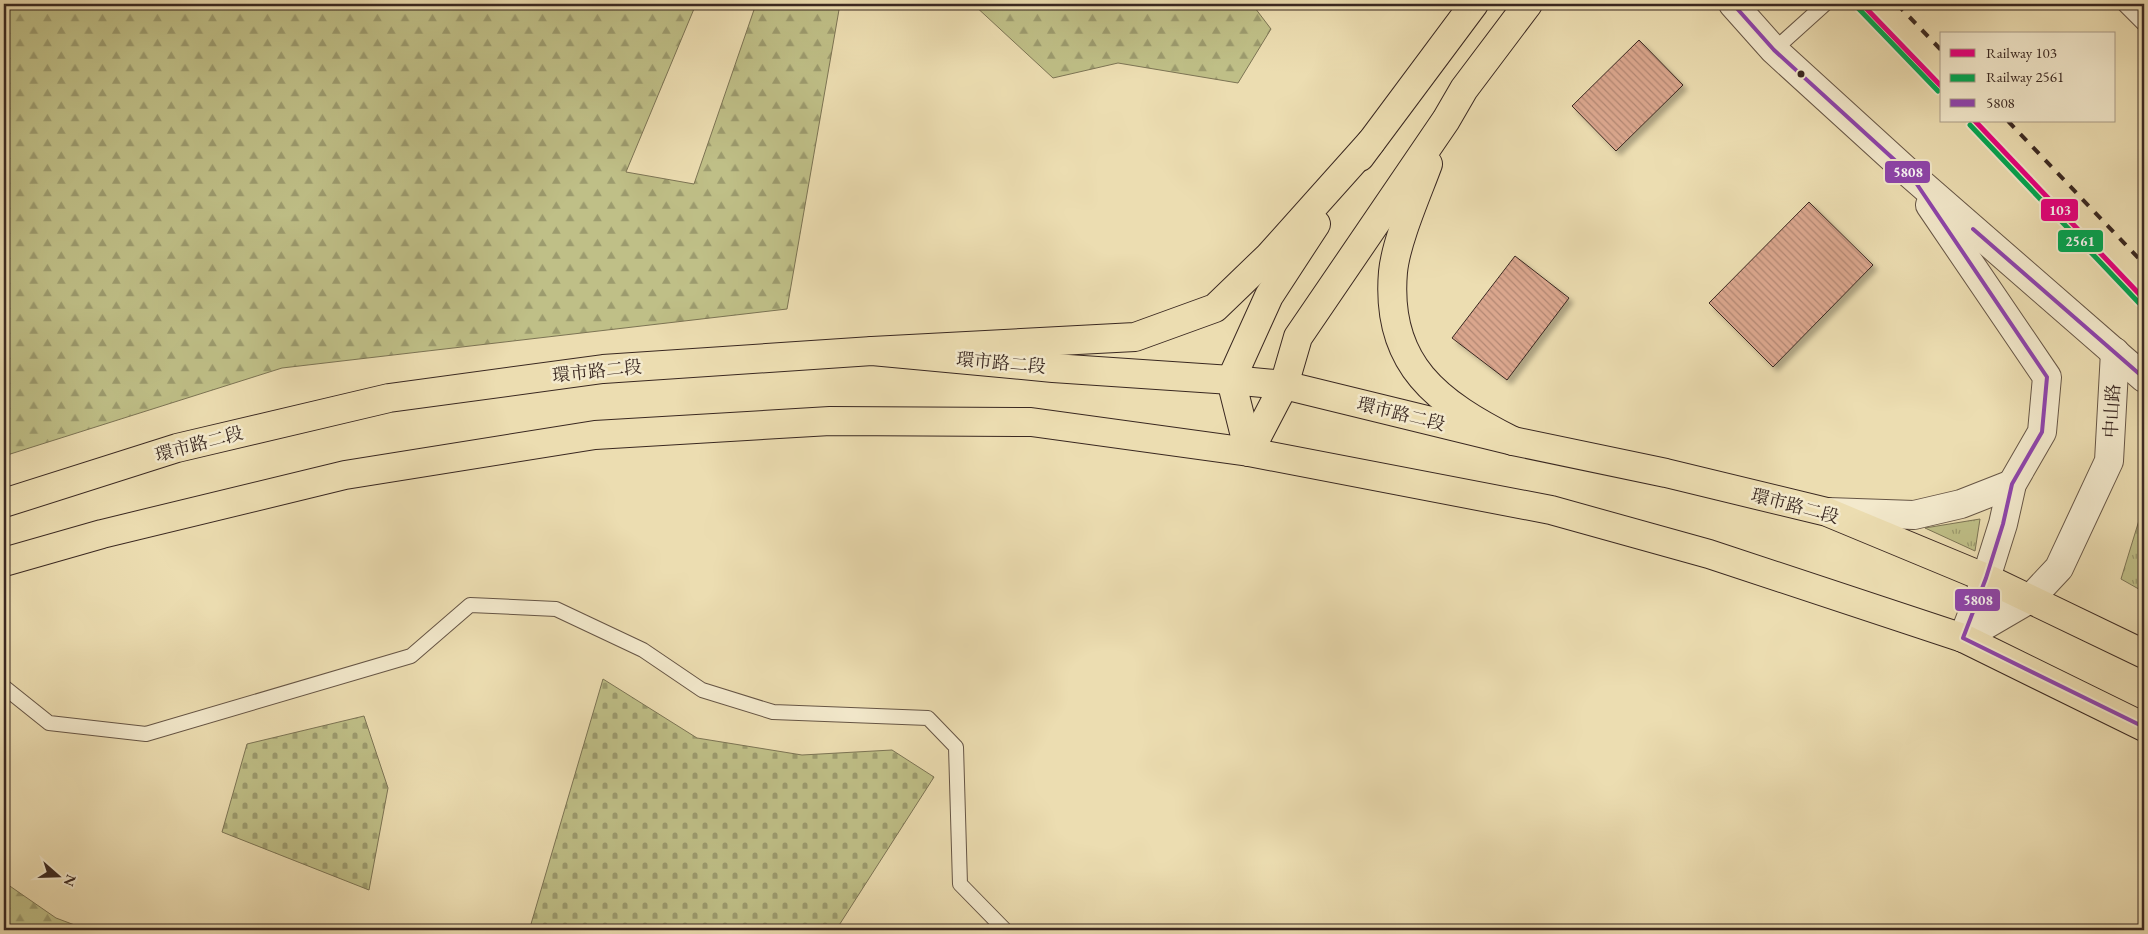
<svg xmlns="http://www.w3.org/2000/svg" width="2148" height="934" viewBox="0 0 2148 934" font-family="'EB Garamond','Noto Serif TC',serif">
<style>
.grass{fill:url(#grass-tufts);stroke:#7c7454}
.forest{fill:url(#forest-firs);stroke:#7c7454}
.cemetery{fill:url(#cemetery-stones);stroke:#7c7454}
.building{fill:url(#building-back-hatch);stroke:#3a2821;filter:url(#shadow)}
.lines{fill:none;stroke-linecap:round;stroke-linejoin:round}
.service-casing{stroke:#665545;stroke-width:16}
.tertiary-casing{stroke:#665545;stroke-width:30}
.primary-casing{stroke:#3a2821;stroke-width:30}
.trunk-casing{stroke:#3a2821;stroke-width:30}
.service{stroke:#f3e9cc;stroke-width:14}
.tertiary{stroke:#f3e9cc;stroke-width:28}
.primary{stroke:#ecddb1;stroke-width:28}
.trunk{stroke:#ecddb1;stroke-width:28}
.rail{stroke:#3a2821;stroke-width:4;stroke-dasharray:9 9;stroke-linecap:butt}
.bus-1-casing{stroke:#f3e9cc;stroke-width:8}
.bus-1{stroke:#8e44ad;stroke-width:4}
.rail-1-casing{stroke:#f3e9cc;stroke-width:9}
.rail-2-casing{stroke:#f3e9cc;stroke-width:9}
.rail-1{stroke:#e5007d;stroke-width:5}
.rail-2{stroke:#00a651;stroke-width:5}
.bus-dot{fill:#3a2821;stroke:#f3e9cc;stroke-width:2}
.labels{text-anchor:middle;stroke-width:5;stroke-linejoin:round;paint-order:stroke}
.street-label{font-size:18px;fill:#3a2821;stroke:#f3e9cc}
.line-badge{stroke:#f3e9cc;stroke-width:2}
.badge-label{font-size:14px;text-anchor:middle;font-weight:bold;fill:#fff}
</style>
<defs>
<pattern id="grass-tufts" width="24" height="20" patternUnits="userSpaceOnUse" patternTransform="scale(1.25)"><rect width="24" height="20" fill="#bfbf87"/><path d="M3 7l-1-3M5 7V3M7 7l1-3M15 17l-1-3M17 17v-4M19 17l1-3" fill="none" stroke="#9c9b6e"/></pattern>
<pattern id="forest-firs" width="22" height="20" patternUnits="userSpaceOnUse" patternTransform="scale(1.25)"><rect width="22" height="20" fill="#bfbf87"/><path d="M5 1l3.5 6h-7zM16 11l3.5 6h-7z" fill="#9c9b6e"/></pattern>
<pattern id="cemetery-stones" width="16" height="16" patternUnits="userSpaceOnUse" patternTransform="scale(1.25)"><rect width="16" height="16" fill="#bfbf87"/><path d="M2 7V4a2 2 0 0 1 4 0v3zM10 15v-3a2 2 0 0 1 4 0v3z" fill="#9c9b6e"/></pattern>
<pattern id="building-back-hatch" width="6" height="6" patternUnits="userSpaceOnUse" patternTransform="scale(1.25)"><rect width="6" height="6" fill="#daa68d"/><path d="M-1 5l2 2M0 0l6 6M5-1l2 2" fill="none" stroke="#b28773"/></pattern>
<filter id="shadow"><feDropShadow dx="4.5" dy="4.5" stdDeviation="2.5" flood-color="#0004"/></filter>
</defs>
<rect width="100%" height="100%" fill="#ecddb1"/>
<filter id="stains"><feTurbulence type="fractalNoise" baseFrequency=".004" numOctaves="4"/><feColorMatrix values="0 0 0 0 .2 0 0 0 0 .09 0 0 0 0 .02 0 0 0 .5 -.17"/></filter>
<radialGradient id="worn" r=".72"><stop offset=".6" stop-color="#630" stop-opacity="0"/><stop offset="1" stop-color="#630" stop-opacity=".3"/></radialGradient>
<g class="grass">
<polygon points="2144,504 2144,592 2121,579"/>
<polygon points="1980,519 1975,551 1925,528"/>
</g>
<g class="forest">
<polygon points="4,4 696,4 626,172 694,184 756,4 840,4 787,309 282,368 4,456"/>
<polygon points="973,4 1252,4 1271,29 1238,83 1118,63 1053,78"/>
<polygon points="4,882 56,918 88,930 4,930"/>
</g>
<g class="cemetery">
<polygon points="603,679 697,738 802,755 892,750 934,777 836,930 546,930 531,924"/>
<polygon points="364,716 388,788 369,890 222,832 247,744"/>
</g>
<g class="building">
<polygon points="1639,40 1683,85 1616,151 1572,106"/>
<polygon points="1809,202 1873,265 1773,367 1709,303"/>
<polygon points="1515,256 1569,298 1507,380 1452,338"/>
</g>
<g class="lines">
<defs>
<g id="service">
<polyline points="2124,4 2144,24"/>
<polyline points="1774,50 1825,4"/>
<polyline points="4,687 49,723 146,734 411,656 470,605 556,609 643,650 702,690 773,712 928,718 956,747 960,884 1005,930"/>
</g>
<g id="tertiary">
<polyline points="1733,4 1774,50 1910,174 2144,378"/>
<polyline points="1930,205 2047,377 2042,432 2012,484 2003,524 1986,578 1963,638"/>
<polyline points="1828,512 1914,515 1961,504 2012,484"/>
<polyline points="1963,638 2030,599 2059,568 2109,461 2115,352"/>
</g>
<g id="primary">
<polyline points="4,503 177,448 389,398 603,369 872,351 1053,368 1231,380 1284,385 1513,441 1666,473 1827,512 1986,578 2144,654"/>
<polyline points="4,562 102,534 345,475 595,435 830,421 1031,422 1249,452 1551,510 1709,554 1963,638 2144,727"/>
</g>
<g id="trunk">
<polyline points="1360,157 1474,4"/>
<path d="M1428 164C1417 194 1396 241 1393 272 1385 365 1438 403 1513 441"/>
<polyline points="872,351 1135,337 1215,308 1269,256 1371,142"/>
<polyline points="1249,452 1284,385 1298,337 1446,120 1464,89 1528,4"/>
<polyline points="1249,452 1231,380 1269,296 1316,224"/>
</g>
</defs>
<use href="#service" class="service-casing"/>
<use href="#tertiary" class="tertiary-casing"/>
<use href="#primary" class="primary-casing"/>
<use href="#trunk" class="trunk-casing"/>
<use href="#service" class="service"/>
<use href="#tertiary" class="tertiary"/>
<use href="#primary" class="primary"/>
<use href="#trunk" class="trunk"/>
<g class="rail">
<polyline points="1897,4 1942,51"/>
<polyline points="2008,121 2144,264"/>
</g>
<defs>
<g id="bus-1">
<polyline points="1733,4 1774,50 1910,174 2047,377 2042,432 2012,484 2003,524 1986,578 1963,638 2144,727"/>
<polyline points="1973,229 2144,378"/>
</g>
</defs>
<use href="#bus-1" class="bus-1-casing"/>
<use href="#bus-1" class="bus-1"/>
<defs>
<g id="rail-1">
<polyline points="1862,4 1942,87"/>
<polyline points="1975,121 2144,299"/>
</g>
<g id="rail-2">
<polyline points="1858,8 1938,91"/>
<polyline points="1970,125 2139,303"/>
</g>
</defs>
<use href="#rail-1" class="rail-1-casing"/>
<use href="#rail-2" class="rail-2-casing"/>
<use href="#rail-1" class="rail-1"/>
<use href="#rail-2" class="rail-2"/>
</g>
<circle class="bus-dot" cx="1801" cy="74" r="4.5"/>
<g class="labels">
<g class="street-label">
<text transform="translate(1001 363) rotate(5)" y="6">環市路二段</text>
<text transform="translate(597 371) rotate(-6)" y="6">環市路二段</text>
<text transform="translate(2112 411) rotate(-87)" y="6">中山路</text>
<text transform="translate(1401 414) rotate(14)" y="6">環市路二段</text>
<text transform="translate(199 444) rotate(-15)" y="6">環市路二段</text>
<text transform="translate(1795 506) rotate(15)" y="6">環市路二段</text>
</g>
</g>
<g class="line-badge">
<rect x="1884" y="160" width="47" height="24" rx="5" fill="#8e44ad"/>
<rect x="2040" y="198" width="39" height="24" rx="5" fill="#e5007d"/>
<rect x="2057" y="229" width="47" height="24" rx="5" fill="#00a651"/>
<rect x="1954" y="588" width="47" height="24" rx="5" fill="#8e44ad"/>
</g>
<g class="badge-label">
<text x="1908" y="177">5808</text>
<text x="2060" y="215">103</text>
<text x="2080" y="246">2561</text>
<text x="1978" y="605">5808</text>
</g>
<rect width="2148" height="934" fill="none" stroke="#ecddb1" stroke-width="20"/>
<rect x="5" y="5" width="2138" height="924" fill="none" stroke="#3a2821" stroke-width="2.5"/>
<rect x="10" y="10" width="2128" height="914" fill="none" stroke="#3a2821"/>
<rect x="1940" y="32" width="175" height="90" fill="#f3e9cc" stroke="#a99c88"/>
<rect x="1950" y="49" width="25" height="8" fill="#e5007d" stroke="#a99c88"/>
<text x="1986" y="58" font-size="15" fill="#3a2821">Railway 103</text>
<rect x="1950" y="74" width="25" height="8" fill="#00a651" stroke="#a99c88"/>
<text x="1986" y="82" font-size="15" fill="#3a2821">Railway 2561</text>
<rect x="1950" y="99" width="25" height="8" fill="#8e44ad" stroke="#a99c88"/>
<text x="1986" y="108" font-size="15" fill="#3a2821">5808</text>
<g transform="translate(58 876) rotate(110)" stroke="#f3e9cc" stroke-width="4" paint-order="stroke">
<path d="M0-4L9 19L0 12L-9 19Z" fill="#3a2821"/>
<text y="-8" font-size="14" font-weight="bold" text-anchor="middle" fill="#3a2821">N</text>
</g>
<rect width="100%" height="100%" filter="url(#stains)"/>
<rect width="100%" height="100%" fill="url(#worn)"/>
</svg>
